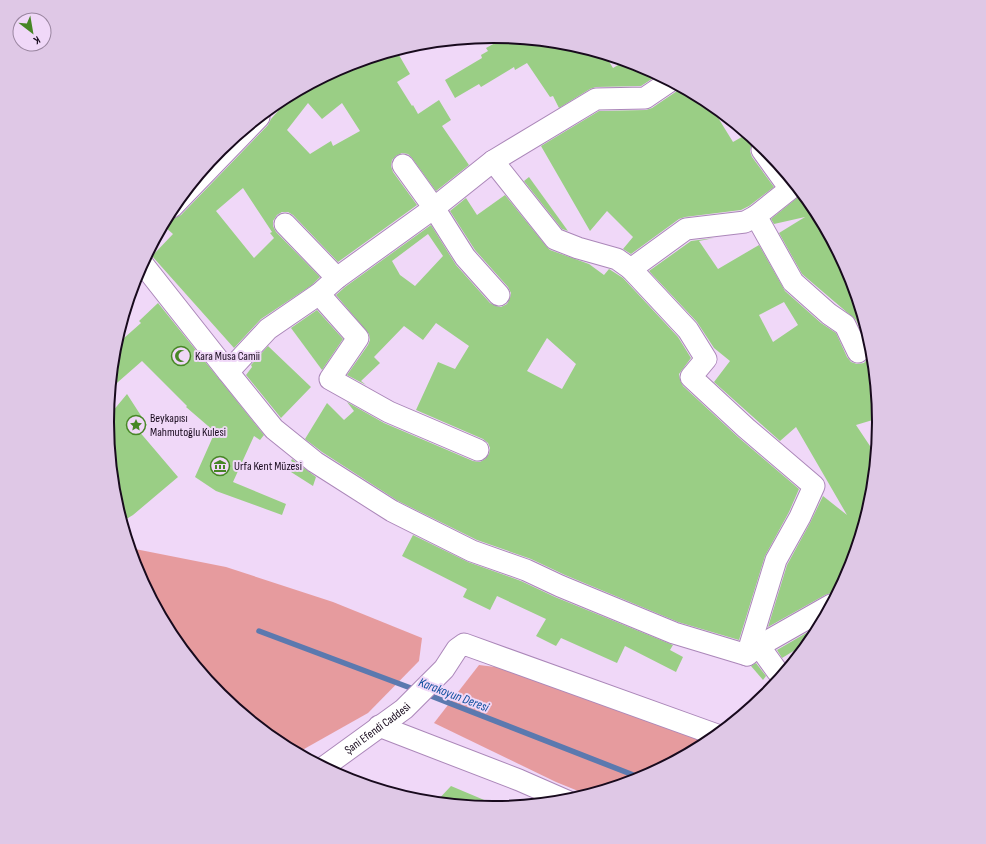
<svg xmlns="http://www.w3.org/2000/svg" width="986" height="844" viewBox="0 0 986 844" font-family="'Sofia Sans Condensed',sans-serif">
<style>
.green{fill:#e69b9e}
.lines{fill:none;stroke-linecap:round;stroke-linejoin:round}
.stream{stroke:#5b79af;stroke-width:5.5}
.building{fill:#9ace85;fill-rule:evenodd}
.street-casing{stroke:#ab87b9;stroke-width:23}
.street{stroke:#fff;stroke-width:21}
.labels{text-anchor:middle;stroke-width:4;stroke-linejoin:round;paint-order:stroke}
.poi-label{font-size:12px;fill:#180a1d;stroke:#f0d8f8;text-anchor:start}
.street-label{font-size:12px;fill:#180a1d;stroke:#f0d8f8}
.water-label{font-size:13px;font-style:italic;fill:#0b4d9d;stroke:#f0d8f8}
.rim{fill:none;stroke:#180a1d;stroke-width:2}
</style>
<rect width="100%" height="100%" fill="#f0d8f8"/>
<g class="green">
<polygon points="130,548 226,567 333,602 422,638 419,661 368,713 297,753 278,743 220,695 172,636 136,570"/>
<polygon points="479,665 521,670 711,740 641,779 588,795 556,782 434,723"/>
</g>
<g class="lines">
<g class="stream">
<polyline points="259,631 416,690"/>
<polyline points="426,694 641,778"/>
</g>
</g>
<g class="building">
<polygon points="506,37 569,43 605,55 613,68 625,61 641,65 658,75 641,86 596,87 590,89 559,108 553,96 550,97 527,63 515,70 514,67 481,87 479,84 455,98 445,80 482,58 481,55 488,51 486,48"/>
<path d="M396 50 410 74 397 82 412 106 413 105 418 114 439 100 451 120 442 126 469 165 436 191 412 158 408 154 402 153 396 156 392 160 391 166 393 172 417 205 338 262 293 215 288 212H282L277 215 273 221V226L276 232 320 277 312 285 261 319 234 348 152 256 173 234 165 227 173 219 181 215 268 125 271 119 294 93 346 65ZM308 103 322 119 342 103 360 131 333 146 331 141 310 154 287 130ZM243 188 272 232 270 233 274 238 254 258 216 211Z"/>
<polygon points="680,87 691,92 699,103 704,99 722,113 717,116 733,142 747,134 750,136 753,142 751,147 750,151 752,157 774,187 749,206 741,210 685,217 679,219 631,254 623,249 633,237 607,211 590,231 541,146 599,111 646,110 652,108 677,91"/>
<polygon points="529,177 568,231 562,229 524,181"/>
<path d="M801 192 814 208 818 214 816 215 850 274 872 347 878 411 874 412 876 419 856 425 876 455 872 498 850 570 836 594 831 593 825 595 768 627 787 565 810 523 823 496 847 515 796 427 780 441 714 382 730 361 714 348 697 322 649 271 691 241 714 238 699 241 718 269 759 245 785 291 821 323 836 333 847 357 851 362 857 364 864 363 868 358 870 353 869 347 856 320 802 274 779 233 805 217 774 224 771 219 797 198ZM784 302 798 325 773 342 759 315Z"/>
<path d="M505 195 546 246 550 250 589 264 604 275 609 269 623 278 678 337 691 358 679 374 680 380 683 386 738 437 799 489 789 512 765 556 739 640 678 622 565 575 531 559 477 540 398 501 322 452 305 439 327 403 344 420 354 411 347 402 384 423 473 461 480 462 485 459 489 454 490 448 488 443 483 439 416 410 438 362 455 369 469 346 436 323 423 340 404 326 374 357 380 363 361 381 366 385 347 375 368 345 370 340 369 334 336 295 345 287 431 225 456 265 490 303 496 306 501 307 507 304 510 298 511 293 508 287 475 250 450 211 466 198 477 215ZM428 234 443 256 415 286 400 275 392 261ZM547 338 576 364 562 389 527 371Z"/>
<polygon points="158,303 264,435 260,440 254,436 233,482 286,504 282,515 216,491 195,477 215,432 186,407 187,406 142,361 110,389 115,346 141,323 139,321"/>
<polygon points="317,310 343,339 322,370 291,328"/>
<polygon points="268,346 311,387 281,418 246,375 252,367 251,365"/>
<polygon points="127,394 147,425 138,430 178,477 133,515 128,518 121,518 114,497 107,422 107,418"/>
<polygon points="292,459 316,477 313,486 291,472 296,464 291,461"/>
<polygon points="413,535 468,562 521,581 555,597 673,645 670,650 683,657 676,672 625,646 617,663 561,638 556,646 536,636 546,619 497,596 490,610 463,597 467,589 402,556"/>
<polygon points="820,625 810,641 782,658 777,650"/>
<polygon points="756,663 766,676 763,680 751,666"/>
<polygon points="451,786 496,805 495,808 436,802"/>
</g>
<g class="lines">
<defs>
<g id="street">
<polyline points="764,148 762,150 790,189 756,216 793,282 829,314 845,325 858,352"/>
<polyline points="493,161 555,239 578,248 617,259 631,269 686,229 745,222 756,216"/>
<polyline points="403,165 434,208 465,257 499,295"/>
<polyline points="172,207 259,117"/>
<polyline points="285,224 337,278"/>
<polyline points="142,263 228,372 268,329 319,294 337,278 434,208 493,161 596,99 645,98 670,81"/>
<polyline points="631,269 688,330 706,359 691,377 746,428 814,486 800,517 776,560 747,655"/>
<polyline points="319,294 358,338 330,379 389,412 478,450"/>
<polyline points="228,372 274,429 315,462 392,511 472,551 526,570 560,586 674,633 747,655 759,646 831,605"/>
<polyline points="759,646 777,671 782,676"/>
<polyline points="379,726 519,780 567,801"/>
<path id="s1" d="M324 767 404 709 444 669 457 649 464 644 717 735"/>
</g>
</defs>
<use href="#street" class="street-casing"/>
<use href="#street" class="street"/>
</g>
<defs>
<symbol id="mosque-ring" viewBox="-11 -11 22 22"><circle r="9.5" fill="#f0d8f8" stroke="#478626" stroke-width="1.5"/><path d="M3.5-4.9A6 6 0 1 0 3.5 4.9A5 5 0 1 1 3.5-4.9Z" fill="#478626"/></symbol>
<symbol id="sight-ring" viewBox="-11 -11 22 22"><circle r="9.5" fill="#f0d8f8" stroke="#478626" stroke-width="1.5"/><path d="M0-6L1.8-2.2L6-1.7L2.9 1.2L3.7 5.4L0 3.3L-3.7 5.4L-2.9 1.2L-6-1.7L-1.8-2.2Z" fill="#478626"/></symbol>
<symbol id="museum-ring" viewBox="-11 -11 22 22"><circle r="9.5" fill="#f0d8f8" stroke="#478626" stroke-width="1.5"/><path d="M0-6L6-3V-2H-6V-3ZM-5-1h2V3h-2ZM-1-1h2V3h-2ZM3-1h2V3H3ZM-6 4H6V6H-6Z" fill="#478626"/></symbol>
</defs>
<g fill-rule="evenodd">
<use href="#mosque-ring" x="170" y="345" width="22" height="22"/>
<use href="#sight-ring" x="125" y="414" width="22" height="22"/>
<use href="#museum-ring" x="209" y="455" width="22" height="22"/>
</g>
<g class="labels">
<g class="poi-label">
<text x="195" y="360">Kara Musa Camii</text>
<text x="150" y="422">Beykapısı<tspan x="150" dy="14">Mahmutoğlu Kulesi</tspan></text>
<text x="234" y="470">Urfa Kent Müzesi</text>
</g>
<g class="street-label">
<text dy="4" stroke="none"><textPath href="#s1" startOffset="66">Şani Efendi Caddesi</textPath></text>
</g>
<g class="water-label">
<text transform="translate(454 694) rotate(21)" y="5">Karakoyun Deresi</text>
</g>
</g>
<path d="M0 0H986V844H0ZM114 422a379 379 0 1 1 758 0a379 379 0 1 1-758 0Z" fill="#dfc8e6" fill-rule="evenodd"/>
<path class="rim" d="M114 422a379 379 0 1 1 758 0a379 379 0 1 1-758 0Z"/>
<g transform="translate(32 32) rotate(149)"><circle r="19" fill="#f0d8f8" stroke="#9a86a0"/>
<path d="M0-3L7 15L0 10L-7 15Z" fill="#478626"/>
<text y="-6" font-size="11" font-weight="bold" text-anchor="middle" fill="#180a1d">K</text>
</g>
</svg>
